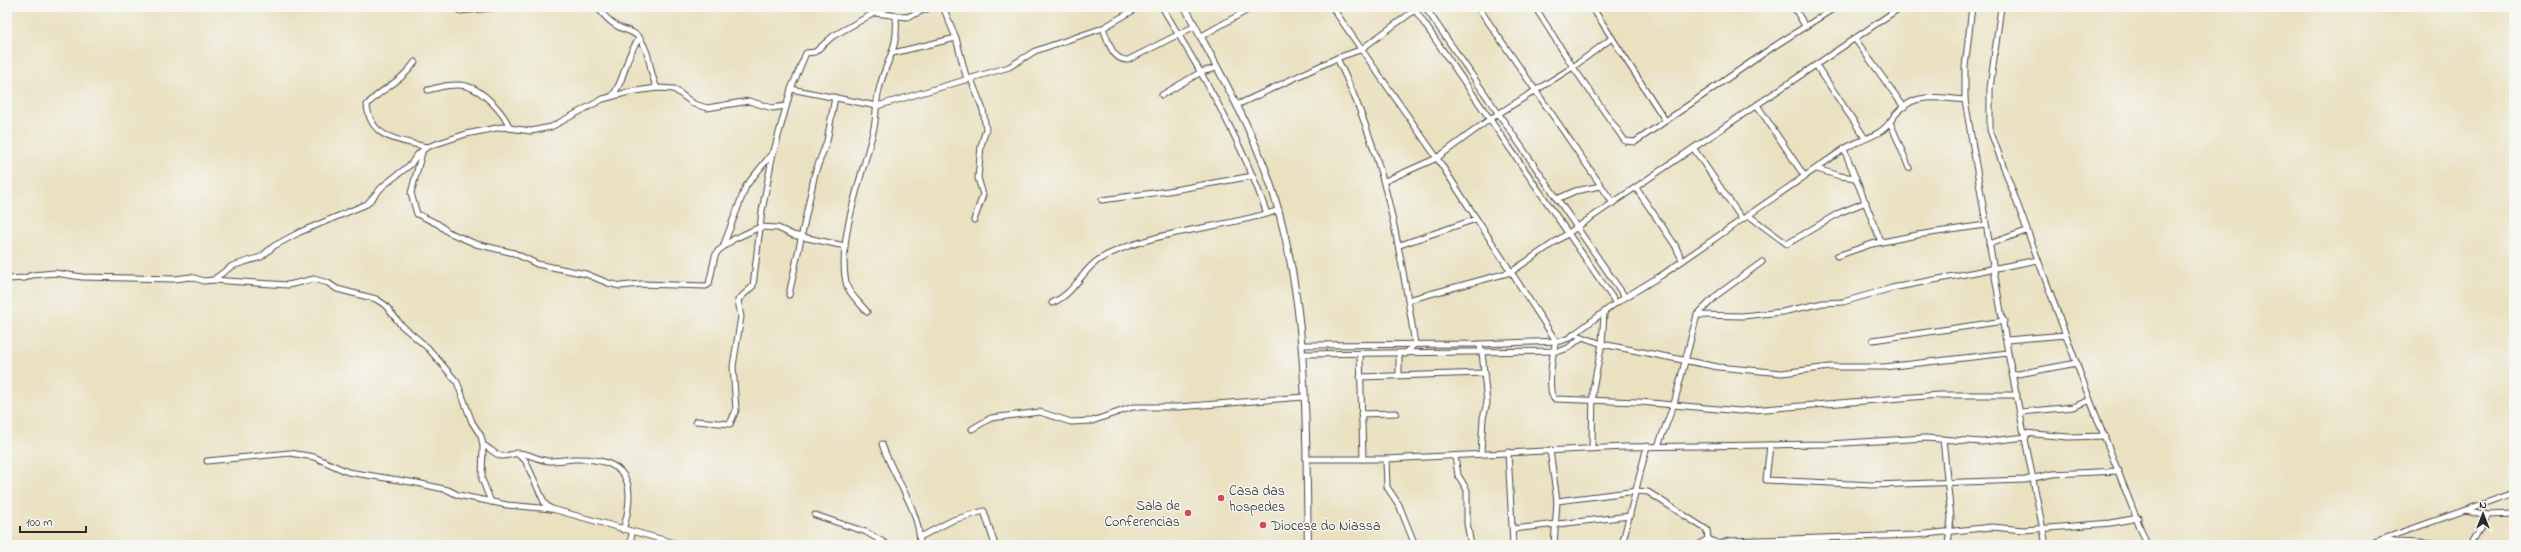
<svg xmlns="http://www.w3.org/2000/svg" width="2521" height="552" viewBox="0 0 2521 552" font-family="'Indie Flower',sans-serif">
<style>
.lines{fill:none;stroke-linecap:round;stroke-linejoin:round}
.minor-casing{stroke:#484642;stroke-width:7}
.major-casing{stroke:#484642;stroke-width:8}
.minor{stroke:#fff;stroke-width:5}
.major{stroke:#fff;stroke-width:6}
.poi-dot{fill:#d1495b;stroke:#f6f6f2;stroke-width:1.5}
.labels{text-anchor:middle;stroke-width:3;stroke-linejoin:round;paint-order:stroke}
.poi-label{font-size:14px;fill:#2b2b2b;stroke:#f6f6f2;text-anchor:start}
</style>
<rect width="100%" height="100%" fill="#f6f6f2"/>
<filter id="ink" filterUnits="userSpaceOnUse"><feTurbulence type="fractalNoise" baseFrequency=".025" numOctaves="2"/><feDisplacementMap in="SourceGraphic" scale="8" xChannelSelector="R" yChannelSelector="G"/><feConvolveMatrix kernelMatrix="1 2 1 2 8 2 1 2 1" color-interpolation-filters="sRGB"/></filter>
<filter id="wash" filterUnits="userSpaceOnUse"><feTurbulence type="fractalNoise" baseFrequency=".012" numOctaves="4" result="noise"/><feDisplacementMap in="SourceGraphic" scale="16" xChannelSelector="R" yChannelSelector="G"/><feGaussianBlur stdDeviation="0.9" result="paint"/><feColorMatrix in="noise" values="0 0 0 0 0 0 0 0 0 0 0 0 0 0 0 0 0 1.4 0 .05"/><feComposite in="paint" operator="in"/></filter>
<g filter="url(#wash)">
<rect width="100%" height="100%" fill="#eae1c1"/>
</g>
<g filter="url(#ink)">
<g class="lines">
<defs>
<g id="minor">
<path d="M597 7C603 14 608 21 617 26 625 31 634 30 640 39 651 53 649 73 657 88"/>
<polyline points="943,7 956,38 967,80"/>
<path d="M1162 7C1202 73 1242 141 1267 214"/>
<path d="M1332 7 1437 158 1556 341C1553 351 1546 393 1555 399L1640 402 1740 411 1939 395H2017"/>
<polyline points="1413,7 1616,303"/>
<polyline points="1425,7 1625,297"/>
<polyline points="1478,7 1613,203"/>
<polyline points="1535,7 1573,67 1625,141 1635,142 1773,47 1836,7"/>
<polyline points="1592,7 1665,120"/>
<polyline points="1794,7 1805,26"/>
<polyline points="1972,7 1965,67 1965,100 2008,353 2046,545"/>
<polyline points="2001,7 1990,88 1990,130 2090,400 2147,545"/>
<polyline points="2378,7 2379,7"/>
<polyline points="460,11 501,7"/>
<polyline points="875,13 907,17 932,7"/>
<path d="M1103 28C1108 40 1112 61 1128 60L1195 26"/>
<polyline points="1200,37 1253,7"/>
<polyline points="1855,39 1904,107"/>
<polyline points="893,53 956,38"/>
<path d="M1337 58C1384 154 1399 240 1415 344L1405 354"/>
<path d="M415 62C401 83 381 88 367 105 370 139 399 140 427 147"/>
<polyline points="1816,65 1865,138"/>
<polyline points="971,79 983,110 986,129 981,146 978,178 983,195 974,220"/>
<polyline points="791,89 806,53 815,52 833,36 874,13 892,7"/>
<path d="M428 90C440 87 454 83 466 86 483 90 503 112 510 128"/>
<polyline points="1162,95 1201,72 1216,68"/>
<path d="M612 96C626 80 624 56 640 38"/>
<polyline points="1237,105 1337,58 1360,50 1419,7"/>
<polyline points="1757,105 1805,177"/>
<polyline points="423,149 411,193 417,214 438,224 448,232 476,244 514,253 537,264 586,274 608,283 620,286 641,284 706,286 709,284 715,256 718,251 734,239 760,227 778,228 793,235 845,246"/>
<polyline points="1694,149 1742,219"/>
<polyline points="1844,149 1881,242"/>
<path d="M1909 168 1890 122C1910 91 1934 97 1965 100"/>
<polyline points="1817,169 1840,176 1856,178"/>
<polyline points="1385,181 1437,158 1490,119 1573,67 1612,38"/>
<polyline points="1636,188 1675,245 1682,260"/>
<polyline points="1557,199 1575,191 1601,186"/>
<polyline points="1102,200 1168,191 1253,176"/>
<polyline points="1748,215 1787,244 1839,213 1866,202"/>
<polyline points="724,244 746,186 774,151 791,89 877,106 1009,67 1035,51 1103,28 1139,7"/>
<polyline points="1989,244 2026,231"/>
<polyline points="1400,245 1476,219"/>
<polyline points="1837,256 1872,244 1917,235 1985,225"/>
<polyline points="7,279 25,278 32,275 55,273 82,277 175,279 191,277 204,281 213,280 232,266 261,257 274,246 300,232 367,204 383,186 410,165 418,154 427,147 466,134 502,127 531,131 551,127 603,99 629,92 657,88 674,89 694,104 707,108 749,101 772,108 786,106"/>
<path d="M213 280 288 285 314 279 328 283 337 289 376 299 385 305 401 325 428 348 457 382 472 422 481 436 483 445C488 447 496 455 501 456 507 457 514 453 519 453 530 454 538 460 549 461 557 461 565 460 573 459 627 457 638 481 623 530"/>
<polyline points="789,295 815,173 827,141 835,97"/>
<polyline points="1408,300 1511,272 1901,7"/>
<path d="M1052 303C1078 292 1081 267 1107 255 1161 229 1223 229 1279 210"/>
<path d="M867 312C861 304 850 295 847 286 835 244 863 174 873 132 877 118 875 103 879 90 885 61 899 51 896 17"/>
<polyline points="1697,315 1742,316 1782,312 1823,303 1843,302 1892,288 2038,260"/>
<polyline points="1574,334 1602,344 1718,367 1782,373 1830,367 1884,367 2008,353"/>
<polyline points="1873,340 2004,321"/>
<polyline points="2007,340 2066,335"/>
<polyline points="1479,344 1482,352 1487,403 1483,418 1481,453"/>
<path d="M1302 345 1479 344 1561 341 1569 338 1616 303 1662 275 1844 149C1860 139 1880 137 1890 122"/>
<polyline points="1302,354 1560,351 1568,348 1582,337"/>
<polyline points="1399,354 1399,375"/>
<polyline points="1360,355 1363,459"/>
<polyline points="2013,375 2077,363"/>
<polyline points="1360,377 1485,373"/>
<polyline points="2021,412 2073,407 2090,400"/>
<polyline points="1361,414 1396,413"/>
<polyline points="696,421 730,424 736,410 733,366 741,317 738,300 753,286 762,211 773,153"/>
<polyline points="972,429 991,418 1040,412 1071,422 1092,421 1133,407 1178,407 1304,397"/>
<polyline points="2025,433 2068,437 2105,436"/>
<polyline points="1943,439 1951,518 1948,545"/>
<path d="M882 444C893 478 920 508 920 545"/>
<polyline points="483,445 482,479 491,502"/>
<polyline points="1770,445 1766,480 1872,485 2025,480 2052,474 2119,471"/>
<polyline points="1658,446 1674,404 1697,315 1717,295 1762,262"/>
<polyline points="1592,449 1593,389 1602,344 1604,314"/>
<polyline points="1550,450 1557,501 1554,545"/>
<polyline points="1508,452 1513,545"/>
<polyline points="516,453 525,460 545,504 551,509"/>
<polyline points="1455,456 1458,475 1467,490 1467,523 1471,545"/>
<polyline points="1306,459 1386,459 1625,447 1829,444 1925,438 1982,442 2026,437"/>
<polyline points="1386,459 1387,487 1399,505 1415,545"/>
<polyline points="207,461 290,453 314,457 348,472 417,483 448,490 458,495 507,505 552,509 682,545"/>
<polyline points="1557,501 1637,491 1648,492 1707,530 1708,539 1720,544 1728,541 1916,535 1992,527 2024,530 2111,523 2138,518"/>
<polyline points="2466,510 2488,515 2514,514"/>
<polyline points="815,515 866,532 888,545"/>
<polyline points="1513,529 1630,516"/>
<polyline points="920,537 953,520 984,511 995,545"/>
<polyline points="2382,540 2395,542 2459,545"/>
<polyline points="630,545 632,533"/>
<polyline points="1622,545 1647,446"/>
<polyline points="1698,545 1708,539"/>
<polyline points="2366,545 2514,493"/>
<polyline points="2471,545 2488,515"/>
</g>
<path id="major" d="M1185 7C1212 59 1243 111 1264 166 1310 287 1305 418 1308 545"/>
</defs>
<use href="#minor" class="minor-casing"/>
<use href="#major" class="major-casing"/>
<use href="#minor" class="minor"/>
<use href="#major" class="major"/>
</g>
</g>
<g class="poi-dot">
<circle cx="1221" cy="498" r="4"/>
<circle cx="1188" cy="513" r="4"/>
<circle cx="1263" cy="525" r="4"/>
</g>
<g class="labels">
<g class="poi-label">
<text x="1229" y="495">Casa das<tspan x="1229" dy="16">hospedes</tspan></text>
<text x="1180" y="510" text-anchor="end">Sala de<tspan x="1180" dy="16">Conferencias</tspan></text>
<text x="1271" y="530">Diocese do Niassa</text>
</g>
</g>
<rect width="2521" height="552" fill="none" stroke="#f6f6f2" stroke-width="24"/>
<g transform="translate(2483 514)" stroke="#f6f6f2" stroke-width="3" paint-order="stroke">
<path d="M0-3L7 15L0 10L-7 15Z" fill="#2b2b2b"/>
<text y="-6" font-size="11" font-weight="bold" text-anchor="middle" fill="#2b2b2b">N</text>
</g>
<path d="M20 526v6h66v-6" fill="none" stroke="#2b2b2b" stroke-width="2"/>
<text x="26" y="526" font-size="12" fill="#2b2b2b" stroke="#f6f6f2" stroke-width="3" paint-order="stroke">100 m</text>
</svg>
